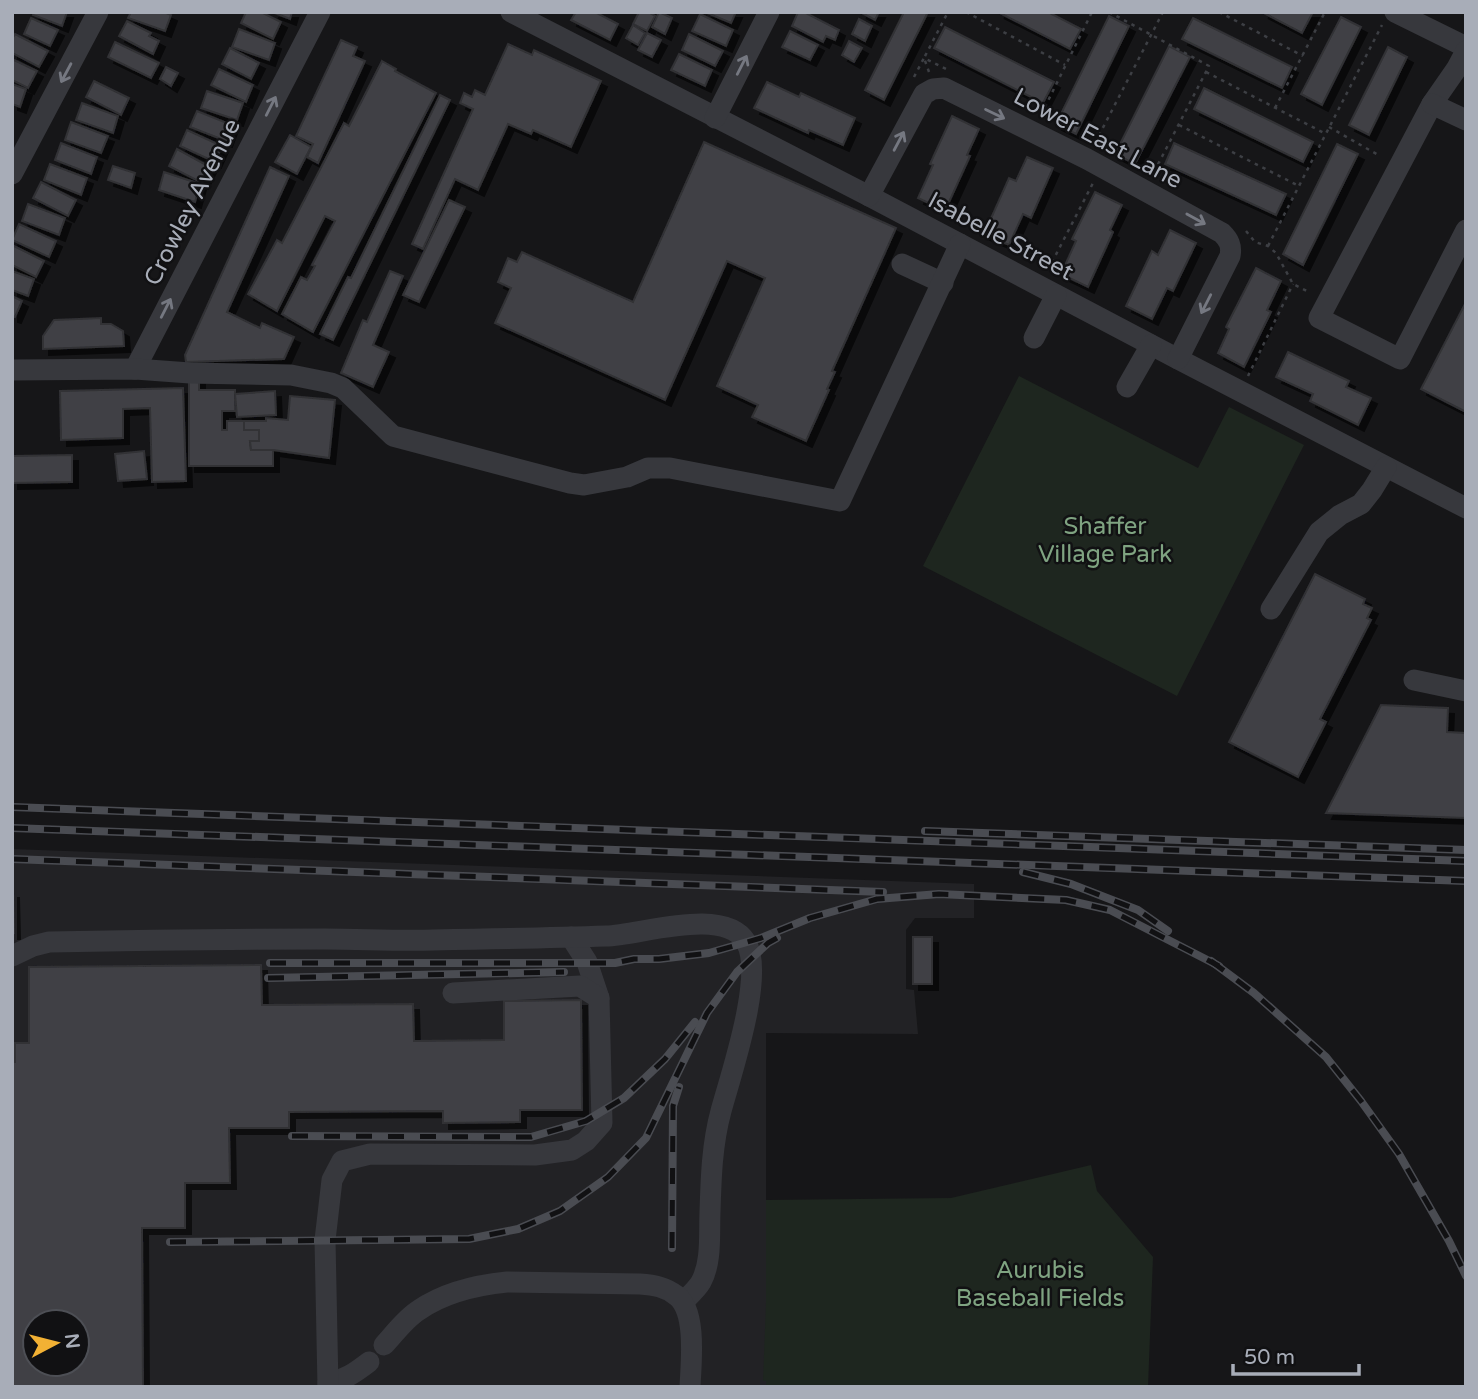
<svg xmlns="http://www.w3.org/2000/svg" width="1478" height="1399" viewBox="0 0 1478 1399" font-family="'Varela Round',sans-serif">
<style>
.built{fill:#222225;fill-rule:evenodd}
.green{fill:#1e261f}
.building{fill:#404145;stroke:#303034;stroke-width:2;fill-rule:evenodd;filter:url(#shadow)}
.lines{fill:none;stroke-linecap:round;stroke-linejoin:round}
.path{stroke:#3d3f44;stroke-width:2.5;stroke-dasharray:3.5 5;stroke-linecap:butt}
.minor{stroke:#37383d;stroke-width:21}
.rail-casing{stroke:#4a4c52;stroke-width:8}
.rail{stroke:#111113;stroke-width:5;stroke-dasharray:16;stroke-linecap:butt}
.oneway{stroke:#757881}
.labels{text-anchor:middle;stroke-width:5;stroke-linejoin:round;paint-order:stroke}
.street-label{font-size:24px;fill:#a8adb8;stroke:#111113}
.park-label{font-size:24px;fill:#7fa381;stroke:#111113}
</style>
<defs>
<filter id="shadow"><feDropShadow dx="6" dy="6" stdDeviation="0" flood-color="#0009"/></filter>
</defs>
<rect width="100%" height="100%" fill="#161618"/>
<path class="built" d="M12 849 974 884V918H915L906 930V989L914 990 918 1034 766 1033V1387H12ZM35 1322H77V1364H35Z"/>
<g class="green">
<polygon points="1019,376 1198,468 1229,407 1304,445 1177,696 923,566"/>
<polygon points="1091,1165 1097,1191 1153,1257 1148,1387 766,1387 766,1381 763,1381 766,1303 766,1200 951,1198"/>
</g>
<g class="building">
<polygon points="34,12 67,12 62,26 33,15"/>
<polygon points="131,12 164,12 171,15 165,31 128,18"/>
<polygon points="246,12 261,12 281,22 273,39 241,23"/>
<polygon points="272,12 292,12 290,19"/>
<polygon points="576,12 595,12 618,24 610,40 571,20"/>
<polygon points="639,12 648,12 655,16 647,31 633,24"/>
<polygon points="659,12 672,18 665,34 652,27"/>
<polygon points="705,12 736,12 731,23"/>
<polygon points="798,12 804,12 839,30 835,40 826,36 823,42 792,26"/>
<polygon points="860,12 879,12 875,20"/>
<polygon points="904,12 928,12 884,100 865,90"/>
<polygon points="998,12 1048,12 1081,29 1070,49"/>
<polygon points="1262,12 1313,12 1302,33"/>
<polygon points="700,14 733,30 726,46 692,31"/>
<polygon points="1109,16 1129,26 1076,134 1056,124"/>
<polygon points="1341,17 1361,27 1322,105 1301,94"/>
<polygon points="31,18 58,30 50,46 24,34"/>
<polygon points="1193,18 1292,67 1282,88 1182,39"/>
<polygon points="859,19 872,26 865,41 852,34"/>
<polygon points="127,21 151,33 149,36 159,41 153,54 119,36"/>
<polygon points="633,25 645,33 638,45 626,38"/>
<polygon points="945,27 1054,82 1043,103 934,48"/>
<polygon points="239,29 275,43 269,60 232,47"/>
<polygon points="790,31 818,45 810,60 782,47"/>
<polygon points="647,33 661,40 652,57 638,50"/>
<polygon points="15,34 48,51 39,67 12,53 12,39"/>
<polygon points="689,34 723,51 715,66 682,50"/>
<polygon points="341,40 357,47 353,56 365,61 318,163 307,157 313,144 296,136"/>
<polygon points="849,41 862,48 854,62 842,55"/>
<polygon points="115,42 159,63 151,78 108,57"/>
<polygon points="508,44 532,55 534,50 601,81 571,147 533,130 531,134 508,124 478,190 455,179 423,249 412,244 473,109 460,103 464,93 472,97 475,90 485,95"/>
<polygon points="1169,46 1190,57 1135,164 1115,154"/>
<polygon points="1388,47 1407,57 1369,135 1349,125"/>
<polygon points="230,48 259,63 251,79 222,64"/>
<polygon points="679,54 712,70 705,86 671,70"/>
<polygon points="12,59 37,71 28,88 12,80"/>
<polygon points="382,61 396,69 395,71 436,93 313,332 282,314 301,277 307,280 315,266 312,265 335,221 325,216 277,311 248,294 277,240 282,243 344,123 349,126"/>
<polygon points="166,67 178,73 171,86 160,79"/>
<polygon points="219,69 253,85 246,102 211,85"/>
<polygon points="94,81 129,98 121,115 86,97"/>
<polygon points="767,82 799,97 801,93 855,118 843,145 809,130 808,133 754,108"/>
<polygon points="12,84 26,89 20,107 12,104"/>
<polygon points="1204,88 1313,142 1303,162 1194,109"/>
<polygon points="207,91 243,103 237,120 201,108"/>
<polygon points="440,95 450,100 333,340 320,334 348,277 351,278"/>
<polygon points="82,103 118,116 113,133 76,120"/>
<polygon points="197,111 232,125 226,141 190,127"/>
<polygon points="952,116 979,129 967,155 970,156 945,211 918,198 933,165 930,164"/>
<polygon points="71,122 108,136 101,153 65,140"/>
<polygon points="187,130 222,146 215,162 180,146"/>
<polygon points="290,135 311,147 297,174 275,162"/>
<polygon points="704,142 896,228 832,371 835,372 827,389 829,390 806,441 752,417 758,405 717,386 765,278 727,261 665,400 495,323 511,288 498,282 508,258 517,262 522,252 633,302"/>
<polygon points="61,143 97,157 91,174 55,160"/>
<polygon points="1174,143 1286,194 1276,215 1165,164"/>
<polygon points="1337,144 1358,154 1303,265 1283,254"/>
<polygon points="177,149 210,167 202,183 169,166"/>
<polygon points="1027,157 1053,168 1031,218 1023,214 1009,245 984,234 1009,178 1016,181"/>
<polygon points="50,164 87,178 81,195 44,180"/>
<polygon points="113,166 135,173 131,188 108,180"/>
<polygon points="270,167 289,176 227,312 260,328 262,323 294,337 284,359 186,362 185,355"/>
<polygon points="164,172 200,184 195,202 159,190"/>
<polygon points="41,182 76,200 68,216 33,198"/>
<polygon points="1095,192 1122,205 1110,230 1113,232 1088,287 1061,274 1076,241 1072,239"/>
<polygon points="449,200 465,207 419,302 403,295"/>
<polygon points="28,204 65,218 59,235 22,221"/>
<polygon points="19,224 56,241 49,257 12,240"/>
<polygon points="1170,230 1196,243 1173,291 1167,288 1152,319 1126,306 1152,251 1158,255"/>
<polygon points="12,245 44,261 36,277 12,265"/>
<polygon points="1256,268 1281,281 1267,310 1271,312 1244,367 1218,353 1229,329 1226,327"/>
<polygon points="12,271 34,279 28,296 12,290"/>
<polygon points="390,271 403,276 373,345 389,352 373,387 341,373 363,320 367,322"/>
<polygon points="12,296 22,301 15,317 12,316"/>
<polygon points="1466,302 1466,412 1421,389"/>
<polygon points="101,318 101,324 111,324 123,331 124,346 43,349 43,336 54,320"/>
<polygon points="1288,352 1349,381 1346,387 1371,398 1358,425 1310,401 1313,394 1276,377"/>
<polygon points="189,379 199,379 199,390 235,390 235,411 222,411 222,430 227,430 227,421 244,421 244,430 259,430 259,441 250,441 251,450 273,450 273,466 189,466"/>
<polygon points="183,388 186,481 152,482 150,408 123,409 123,438 61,440 60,391"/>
<polygon points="275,391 276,415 237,417 235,394"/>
<polygon points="290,396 335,400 329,458 273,450 251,450 250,441 259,441 259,430 244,430 244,421 266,421 266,418 288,420"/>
<polygon points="144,451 147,479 118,481 115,454"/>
<polygon points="72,455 72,482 12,483 12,456"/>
<polygon points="1315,574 1365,599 1363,604 1372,608 1367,618 1371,620 1320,719 1326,722 1298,777 1229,742"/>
<polygon points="1381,705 1448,708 1447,732 1466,733 1466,818 1326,813"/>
<polygon points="12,892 13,892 14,933 12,933"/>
<rect x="913" y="937" width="19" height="47"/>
<path d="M261 965 262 1005 413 1004 414 1041 504 1040V1001L581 1000 582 1110H520V1122L443 1123V1111L289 1112V1128H229L230 1183H185V1228H142L143 1387H12V1062H15V1043H29V967ZM35 1322H77V1364H35Z"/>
</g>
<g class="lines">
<g class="path">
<polyline points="966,12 1065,65"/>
<polyline points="1109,12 1209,66 1153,174"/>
<polyline points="1219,12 1303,56"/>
<polyline points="929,72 924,58 948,12"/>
<polyline points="1206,72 1326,134"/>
<polyline points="914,77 924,58 946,69"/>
<polyline points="1275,108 1325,12"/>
<polyline points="1041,115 1092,12"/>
<polyline points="1179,125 1299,186"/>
<polyline points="1329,127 1380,156"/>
<polyline points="1095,143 1163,12"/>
<polyline points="1246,231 1255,242 1268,246 1276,253 1293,284 1309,292"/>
<polyline points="1268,246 1382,25"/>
<polyline points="1048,270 1093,183"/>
<polyline points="1248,376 1293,284"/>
</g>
<g class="minor">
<polyline points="511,12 869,196 1178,359 1466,508"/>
<polyline points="1395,12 1466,47"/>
<polyline points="1466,51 1457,68 1432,104 1319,318 1400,359 1466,230"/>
<polyline points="1432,104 1466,120"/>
<polyline points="715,118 769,12"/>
<polyline points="12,174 98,12"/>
<path d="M869 196 924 94 933 89 944 88 1087 159 1222 233C1229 240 1232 246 1230 256L1178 359"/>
<polyline points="902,264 943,283"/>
<polyline points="1034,338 1056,295"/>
<polyline points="135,369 320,12"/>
<polyline points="12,370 135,369 190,373 291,375 331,383 343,388 393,436 570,483 584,485 627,477 648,468 670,468 840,501 960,244"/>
<polyline points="1127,387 1151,345"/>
<polyline points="1271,609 1319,532 1340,515 1361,504 1372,490 1386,467"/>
<polyline points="1414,680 1466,691"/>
<polyline points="571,937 587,962 599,998"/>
<path d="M12 956 33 946 49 942C141 940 233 939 325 939 361 939 397 941 433 940 491 939 549 938 606 936 641 935 724 906 746 942 765 975 731 1074 721 1111 712 1144 711 1178 710 1212 709 1234 712 1262 701 1282 697 1289 689 1296 683 1302"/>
<path d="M384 1345C395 1333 406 1318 419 1310 445 1292 477 1285 507 1282L640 1284C654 1285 666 1287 677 1296 697 1312 691 1363 690 1387"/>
<path d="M328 1383C345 1380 356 1372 369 1362"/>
<polyline points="328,1387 325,1240 332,1180 342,1161 370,1154 535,1155 572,1150 586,1141 602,1123 599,998 580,986 453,993"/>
</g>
<defs>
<g id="rail">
<polyline points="12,807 1466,861"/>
<polyline points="12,828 1466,881"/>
<polyline points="925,831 1466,850"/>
<polyline points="12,859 883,892"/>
<polyline points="1023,872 1071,884 1138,910 1168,931"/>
<polyline points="1211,961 1254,993 1326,1057 1361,1101 1399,1154 1449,1241 1466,1276"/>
<polyline points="270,963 615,963 634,959 659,959 709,953 761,938 810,918 877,899 939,894 1066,900 1110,910 1219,966"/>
<polyline points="268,978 564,972"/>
<polyline points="292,1136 531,1137 586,1121 624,1098 665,1059 695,1022"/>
<polyline points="170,1242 469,1239 518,1229 560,1211 608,1177 646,1138 707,1013 737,972 768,943 777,938"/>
<polyline points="672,1248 673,1106 679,1087"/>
</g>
</defs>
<use href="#rail" class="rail-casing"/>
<use href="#rail" class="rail"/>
</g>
<defs><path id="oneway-shaft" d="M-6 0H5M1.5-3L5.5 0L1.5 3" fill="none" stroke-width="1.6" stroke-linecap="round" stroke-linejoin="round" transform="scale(1.75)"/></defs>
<g class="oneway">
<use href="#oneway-shaft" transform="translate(742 65) rotate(-63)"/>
<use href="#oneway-shaft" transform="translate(66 73) rotate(118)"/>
<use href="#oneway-shaft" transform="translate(271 106) rotate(-63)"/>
<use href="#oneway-shaft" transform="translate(995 114) rotate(26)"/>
<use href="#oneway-shaft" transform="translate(899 141) rotate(-62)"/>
<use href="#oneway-shaft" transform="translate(1196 219) rotate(29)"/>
<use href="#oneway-shaft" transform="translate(1206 304) rotate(117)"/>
<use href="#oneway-shaft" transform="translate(166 308) rotate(-63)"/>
</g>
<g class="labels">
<g class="street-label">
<text transform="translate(1098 138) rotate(28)" y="8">Lower East Lane</text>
<text transform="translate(192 202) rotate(-63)" y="8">Crowley Avenue</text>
<text transform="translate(1001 236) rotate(28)" y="8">Isabelle Street</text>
</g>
<g class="park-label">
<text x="1105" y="534">Shaffer<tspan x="1105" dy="28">Village Park</tspan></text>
<text x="1040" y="1278">Aurubis<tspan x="1040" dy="28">Baseball Fields</tspan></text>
</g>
</g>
<rect width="1478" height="1399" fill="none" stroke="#a8adb8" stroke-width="28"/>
<g transform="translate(56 1343) rotate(83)"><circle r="33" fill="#111113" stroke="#4d4f55" stroke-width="2"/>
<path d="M0-5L12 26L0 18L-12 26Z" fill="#f2b134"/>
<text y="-10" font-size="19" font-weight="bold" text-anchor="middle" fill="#a8adb8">N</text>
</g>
<path d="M1233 1364v10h126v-10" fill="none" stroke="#a8adb8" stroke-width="3.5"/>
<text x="1244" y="1364" font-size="21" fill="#a8adb8" stroke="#111113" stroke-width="5" paint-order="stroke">50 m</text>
</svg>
